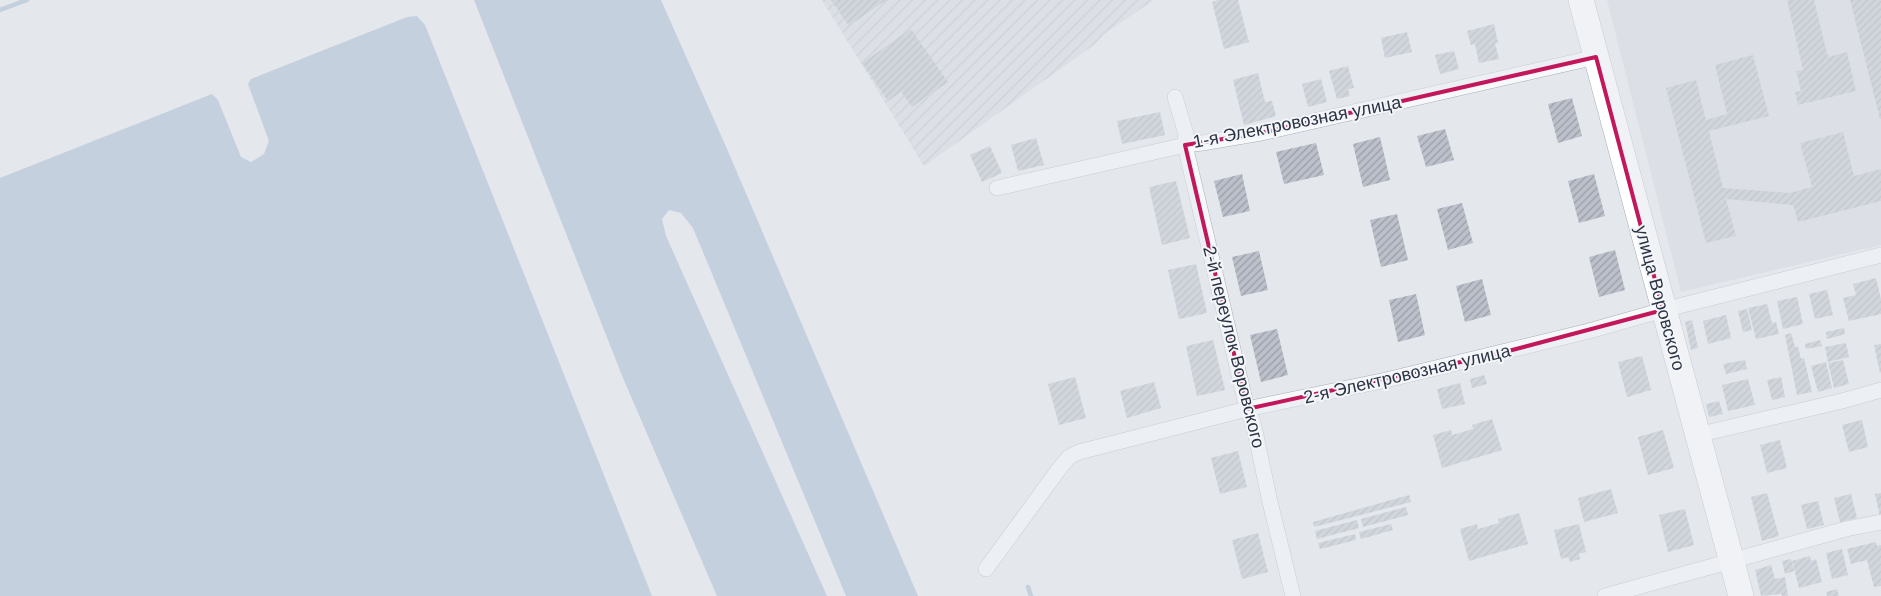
<svg xmlns="http://www.w3.org/2000/svg" width="1881" height="596" viewBox="0 0 1881 596" font-family="Arial,sans-serif">
<style>
.built{fill:#d2d6de}
.industrial{fill:url(#industrial-furrows)}
.water{fill:#9fb4cc}
.lines{fill:none;stroke-linecap:round;stroke-linejoin:round}
.stream{stroke:#9fb4cc;stroke-width:4.5}
.building{fill:url(#building-hatch)}
.street-casing{stroke:#a9aeb7;stroke-width:16}
.primary-casing{stroke:#a3abb8;stroke-width:26}
.street{stroke:#f7f8fa;stroke-width:15}
.primary{stroke:#fff;stroke-width:25}
.marked{fill:none;stroke:#c2185b;stroke-width:4;stroke-linejoin:round}
.labels{text-anchor:middle;stroke-width:4;stroke-linejoin:round;paint-order:stroke}
.street-label{font-size:18px;fill:#2b3445;stroke:#f4f6f9}
</style>
<defs>
<pattern id="industrial-furrows" width="10" height="10" patternUnits="userSpaceOnUse" patternTransform="scale(1.25)"><rect width="10" height="10" fill="#d2d6de"/><path d="M-1 1l2-2M0 10L10 0M9 11l2-2" fill="none" stroke="#b4b8c0"/></pattern>
<pattern id="building-hatch" width="6" height="6" patternUnits="userSpaceOnUse" patternTransform="scale(1.25)"><rect width="6" height="6" fill="#bbc0ca"/><path d="M-1 1l2-2M0 6l6-6M5 7l2-2" fill="none" stroke="#989da6"/></pattern>
</defs>
<rect width="100%" height="100%" fill="#e4e7ec"/>
<polygon class="built" points="1607,0 1881,0 1881,245 1681,292"/>
<polygon class="industrial" points="822,0 1154,0 1104,34 1094,45 924,166"/>
<g class="water">
<polygon points="474,0 661,0 727,149 918,596 846,596 693,228 681,213 669,210 662,219 666,236 827,596 717,596 623,378"/>
<polygon points="417,16 425,25 652,596 0,596 0,178 212,94 218,100 241,157 251,162 264,154 269,141 248,84 251,79 407,17"/>
</g>
<g class="lines">
<g class="stream">
<polyline points="0,10 27,0"/>
<polyline points="1028,587 1031,596"/>
</g>
</g>
<g class="building">
<polygon points="831,0 886,0 849,26"/>
<polygon points="1218,0 1238,0 1249,42 1224,49 1212,2"/>
<polygon points="1787,0 1814,0 1828,57 1847,52 1856,91 1798,105 1795,92 1801,91 1796,71 1803,70"/>
<polygon points="1850,0 1881,0 1881,119 1880,119"/>
<polygon points="1494,24 1498,43 1495,43 1499,59 1479,63 1475,44 1471,45 1467,31"/>
<polygon points="911,29 948,82 912,107 901,92 888,101 862,63"/>
<polygon points="1407,32 1412,52 1385,58 1381,38"/>
<polygon points="1454,51 1459,69 1440,74 1435,55"/>
<polygon points="1753,55 1769,116 1709,131 1723,188 1790,193 1812,187 1800,143 1843,132 1854,176 1881,169 1881,201 1798,222 1793,205 1726,199 1736,236 1706,243 1666,88 1696,80 1706,120 1727,114 1715,65"/>
<polygon points="1348,66 1354,88 1348,89 1350,96 1337,99 1329,71"/>
<polygon points="1258,73 1265,102 1272,101 1276,116 1244,125 1233,80"/>
<polygon points="1321,79 1327,102 1308,107 1302,84"/>
<polygon points="1572,98 1582,136 1558,143 1548,104"/>
<polygon points="1160,112 1165,135 1122,144 1117,121"/>
<polygon points="1445,129 1454,160 1426,167 1417,136"/>
<polygon points="1380,137 1390,180 1363,187 1353,144"/>
<polygon points="1036,138 1044,165 1018,171 1011,145"/>
<polygon points="1316,143 1324,175 1284,184 1276,152"/>
<polygon points="990,146 1002,173 982,182 970,155"/>
<polygon points="1242,174 1250,211 1223,217 1214,181"/>
<polygon points="1594,174 1605,216 1579,223 1568,181"/>
<polygon points="1176,181 1190,238 1162,245 1149,187"/>
<polygon points="1462,203 1473,243 1448,250 1437,209"/>
<polygon points="1397,214 1408,260 1381,267 1370,220"/>
<polygon points="1615,250 1625,290 1599,297 1589,257"/>
<polygon points="1259,251 1268,290 1241,296 1232,257"/>
<polygon points="1196,264 1207,313 1179,319 1168,270"/>
<polygon points="1876,278 1881,299 1881,314 1849,321 1843,298 1856,295 1853,284"/>
<polygon points="1482,279 1491,315 1465,322 1456,286"/>
<polygon points="1827,290 1833,315 1815,319 1809,294"/>
<polygon points="1416,294 1425,335 1398,342 1389,300"/>
<polygon points="1797,297 1803,324 1783,329 1777,301"/>
<polygon points="1767,304 1772,323 1776,322 1779,334 1756,339 1748,308"/>
<polygon points="1747,309 1752,330 1743,332 1738,311"/>
<polygon points="1726,315 1731,338 1708,344 1703,321"/>
<polygon points="1692,320 1698,348 1691,350 1685,322"/>
<polygon points="1844,328 1845,334 1827,339 1826,332"/>
<polygon points="1277,329 1288,375 1261,382 1250,335"/>
<polygon points="1791,333 1795,347 1798,347 1801,359 1804,358 1812,392 1797,395 1785,335"/>
<polygon points="1213,340 1225,390 1197,396 1186,346"/>
<polygon points="1820,340 1822,346 1806,349 1805,344"/>
<polygon points="1846,343 1849,357 1828,362 1825,347"/>
<polygon points="1881,344 1881,372 1880,373 1874,345"/>
<polygon points="1642,356 1651,390 1627,397 1618,362"/>
<polygon points="1745,360 1747,369 1726,374 1723,364"/>
<polygon points="1843,360 1849,384 1834,388 1828,363"/>
<polygon points="1826,362 1832,388 1818,392 1811,366"/>
<polygon points="1484,375 1487,384 1472,388 1470,379"/>
<polygon points="1075,377 1086,418 1059,425 1048,384"/>
<polygon points="1781,377 1785,397 1772,400 1767,380"/>
<polygon points="1748,379 1755,405 1728,411 1722,385"/>
<polygon points="1154,382 1161,408 1127,418 1120,391"/>
<polygon points="1460,383 1465,404 1442,409 1437,389"/>
<polygon points="1719,401 1723,414 1709,417 1706,404"/>
<polygon points="1492,419 1502,450 1442,468 1433,435 1451,430 1452,435 1473,429 1472,425"/>
<polygon points="1862,420 1868,447 1849,452 1842,425"/>
<polygon points="1663,430 1674,468 1648,475 1638,437"/>
<polygon points="1780,440 1787,468 1767,473 1760,445"/>
<polygon points="1238,451 1247,487 1220,494 1211,458"/>
<polygon points="1611,489 1618,513 1584,522 1578,498"/>
<polygon points="1767,493 1779,536 1762,541 1751,497"/>
<polygon points="1881,493 1881,516 1880,517 1875,494"/>
<polygon points="1851,494 1857,518 1840,522 1834,498"/>
<polygon points="1409,495 1411,502 1314,527 1313,522"/>
<polygon points="1818,501 1824,525 1807,529 1801,505"/>
<polygon points="1406,507 1408,515 1363,527 1361,519"/>
<polygon points="1685,509 1694,545 1668,552 1659,515"/>
<polygon points="1519,513 1528,544 1469,561 1460,529 1477,524 1478,529 1499,523 1498,519"/>
<polygon points="1357,520 1359,528 1317,539 1315,531"/>
<polygon points="1391,524 1393,530 1361,539 1359,532"/>
<polygon points="1579,524 1586,552 1579,554 1580,559 1570,562 1568,557 1561,559 1554,530"/>
<polygon points="1258,533 1268,572 1242,579 1232,540"/>
<polygon points="1355,534 1356,540 1320,549 1318,543"/>
<polygon points="1876,542 1877,546 1881,545 1881,586 1874,587 1867,560 1851,564 1847,549"/>
<polygon points="1842,549 1848,575 1832,579 1826,553"/>
<polygon points="1810,556 1811,561 1816,559 1822,582 1799,588 1792,561"/>
<polygon points="1791,559 1794,571 1785,574 1782,561"/>
<polygon points="1771,565 1775,579 1785,577 1788,596 1782,596 1781,594 1761,596 1755,570"/>
<polygon points="1837,589 1839,596 1827,596 1826,592"/>
</g>
<g class="lines">
<defs>
<g id="street">
<polyline points="1175,97 1186,134 1185,145 1247,409 1253,422 1270,502 1293,596"/>
<polyline points="997,188 1185,145 1202,143 1261,133 1596,57"/>
<polyline points="1697,435 1842,401 1881,390"/>
<polyline points="986,569 1059,469 1069,457 1079,452 1247,409 1386,380 1589,331 1663,310 1881,255"/>
<polyline points="1605,596 1846,529 1881,522"/>
</g>
<polyline id="primary" points="1581,0 1741,596"/>
</defs>
<use href="#street" class="street-casing"/>
<use href="#primary" class="primary-casing"/>
<use href="#street" class="street"/>
<use href="#primary" class="primary"/>
</g>
<path d="M0 0H1881V596H0ZM1596 57 1663 310 1497 354 1247 409 1185 145 1261 133Z" fill="#e4e7ec" fill-opacity=".55" fill-rule="evenodd"/>
<path class="marked" d="M1596 57 1663 310 1497 354 1247 409 1185 145 1261 133Z"/>
<g class="labels">
<g class="street-label">
<text transform="translate(1297 122) rotate(-11)" y="6">1-я Электровозная улица</text>
<text transform="translate(1660 298) rotate(75)" y="6">улица Воровского</text>
<text transform="translate(1234 347) rotate(76)" y="6">2-й переулок Воровского</text>
<text transform="translate(1407 374) rotate(-13)" y="6">2-я Электровозная улица</text>
</g>
</g>
</svg>
